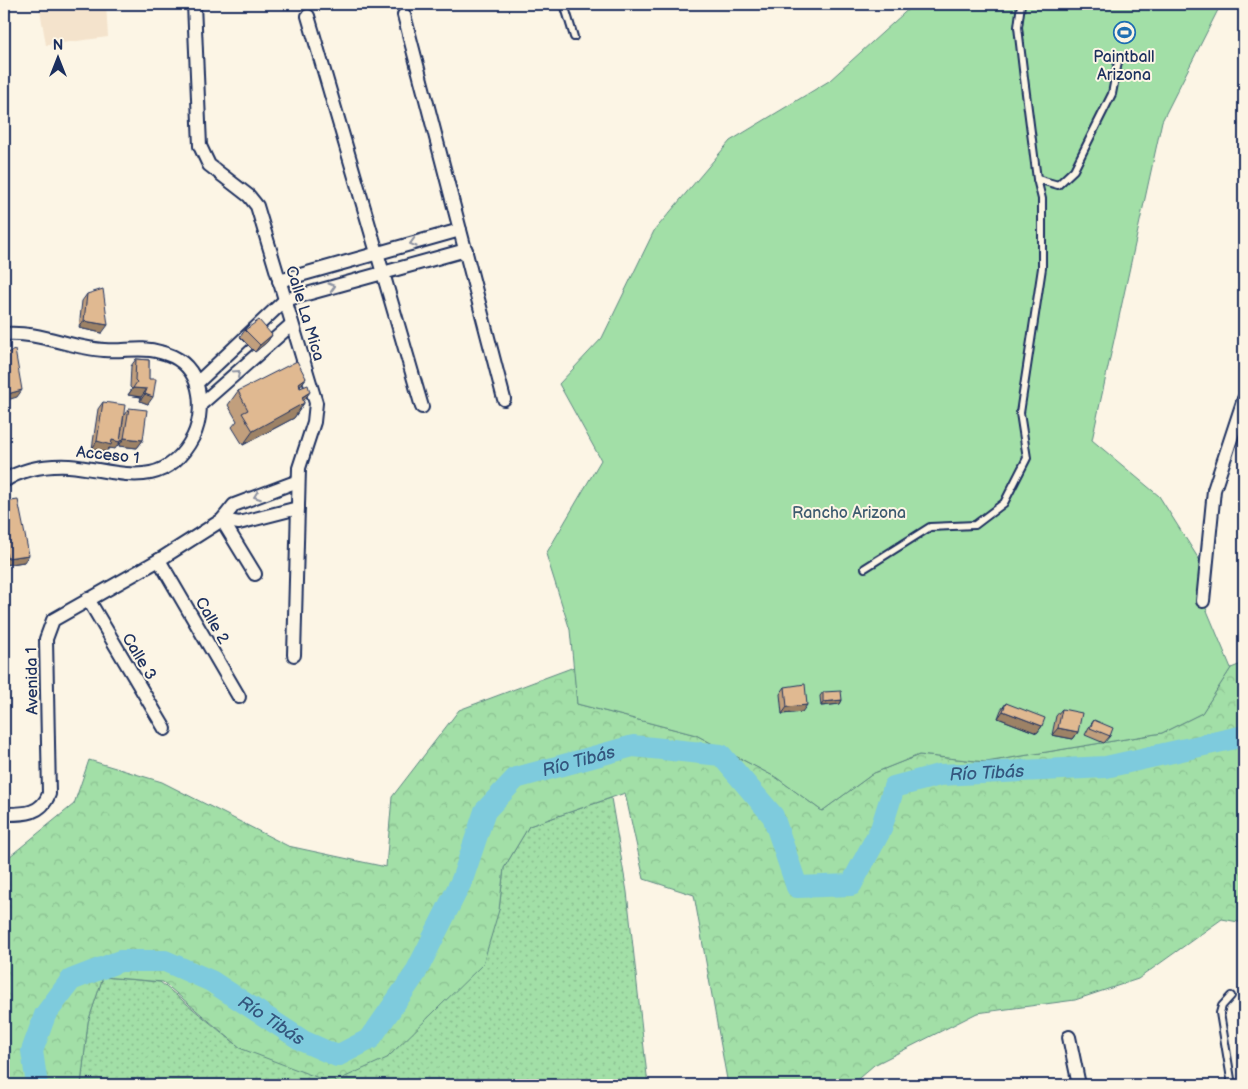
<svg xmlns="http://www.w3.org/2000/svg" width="1248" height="1089" viewBox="0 0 1248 1089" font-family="'Balsamiq Sans',sans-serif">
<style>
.built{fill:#f4e3cc}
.grass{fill:url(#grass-dots);stroke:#5e8782}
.forest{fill:url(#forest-crowns);stroke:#5e8782}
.park{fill:#a2dfa7;stroke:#5e8782}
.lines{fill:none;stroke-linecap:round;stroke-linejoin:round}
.river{stroke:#7ecbdd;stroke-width:22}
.lane-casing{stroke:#1b2f5e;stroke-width:10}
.street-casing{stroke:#1b2f5e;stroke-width:16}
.lane{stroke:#fcf5e5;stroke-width:6}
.street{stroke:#fcf5e5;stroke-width:12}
.wall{fill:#c19f7d;stroke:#1b2f5e}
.shaded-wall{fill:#9d8266;stroke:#1b2f5e}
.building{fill:#e0b991;stroke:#1b2f5e}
.oneway{stroke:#8c92a2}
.labels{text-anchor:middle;stroke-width:4;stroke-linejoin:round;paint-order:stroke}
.poi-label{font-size:16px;fill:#1b2f5e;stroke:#fcf5e5}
.street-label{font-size:16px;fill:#1b2f5e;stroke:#fcf5e5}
.park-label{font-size:16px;fill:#3d5b70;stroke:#fcf5e5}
.water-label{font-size:18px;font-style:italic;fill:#34567e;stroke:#fcf5e5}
</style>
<defs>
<pattern id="grass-dots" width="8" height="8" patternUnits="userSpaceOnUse" patternTransform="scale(1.25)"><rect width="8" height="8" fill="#a2dfa7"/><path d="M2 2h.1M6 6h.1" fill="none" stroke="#8bc092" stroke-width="1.8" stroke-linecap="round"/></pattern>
<pattern id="forest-crowns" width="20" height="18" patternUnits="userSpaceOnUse" patternTransform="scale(1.25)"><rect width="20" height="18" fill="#a2dfa7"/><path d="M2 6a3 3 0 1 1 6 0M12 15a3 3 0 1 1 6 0" fill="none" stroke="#8bc092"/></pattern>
</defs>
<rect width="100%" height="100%" fill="#fcf5e5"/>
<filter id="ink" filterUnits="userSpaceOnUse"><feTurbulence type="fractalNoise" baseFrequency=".02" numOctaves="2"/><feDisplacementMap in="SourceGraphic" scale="10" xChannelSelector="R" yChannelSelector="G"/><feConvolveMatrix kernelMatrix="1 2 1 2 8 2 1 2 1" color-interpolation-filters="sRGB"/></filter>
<g filter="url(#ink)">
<polygon class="built" points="39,4 106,4 108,37 46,45"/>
<polygon class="grass" points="611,798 627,892 648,1085 81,1085 88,1022 103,977 160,982 242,1049 499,910 504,868 529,826"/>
<polygon class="forest" points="1244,663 1244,923 1222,919 1138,979 1075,1000 977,1013 874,1065 851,1085 728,1085 694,895 644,879 625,793 529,826 504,868 499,910 483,964 387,1058 332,1083 242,1049 163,982 103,977 88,1022 81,1085 4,1085 4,861 74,804 89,760 162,782 288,846 386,867 392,797 459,710 574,667 577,704 696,735 777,778 822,811 874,773 919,755 986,762 1162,733 1202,713 1231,668"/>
<polygon class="park" points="914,4 1221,4 1162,121 1092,440 1159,496 1207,572 1203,601 1231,668 1202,713 1162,733 986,762 919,755 874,773 822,811 777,778 696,735 577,704 570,630 546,554 601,460 559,384 602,338 654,231 730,141 829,81"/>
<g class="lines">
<path class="river" id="s1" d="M37 1085 32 1051 45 1015 71 980 120 961H165L211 981 303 1041 337 1056 370 1039 415 974 462 880 485 811 516 778 633 746 721 755 773 816 797 887 851 885 881 829 894 787 939 775 1106 767 1244 736"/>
<defs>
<g id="lane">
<polyline points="564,4 574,37"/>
<polyline points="1037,179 1058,185 1074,170 1112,94 1118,62"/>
<polyline points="865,568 930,527 975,525 1004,503 1027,458 1020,413 1042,268 1042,199 1037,179 1024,78 1018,27 1021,4"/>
<polyline points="1231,996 1222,1006 1220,1013 1232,1085"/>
</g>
<g id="street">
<polyline points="194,4 200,146 209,165 249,196 257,206 316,403 314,422 299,468 294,655"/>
<polyline points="404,15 504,399"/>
<polyline points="308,16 422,407"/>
<polyline points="279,281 460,230"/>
<path d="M4 334C40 331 69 348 104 350 123 352 142 346 160 352 177 356 190 366 196 382 202 399 201 421 193 437 163 494 118 470 69 466 46 465 24 468 4 481"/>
<polyline points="197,383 285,300 466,250"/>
<polyline points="200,405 292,324"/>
<polyline points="222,520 239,523 298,508"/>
<polyline points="222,520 255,574"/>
<polyline points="159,560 239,697"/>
<polyline points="88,599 165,729"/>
<polyline points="1203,601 1214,490 1244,399"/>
<path d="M4 814C23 814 41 815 49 794L46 639 53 620 159 560 222 520 234 505 298 481"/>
<polyline points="1069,1037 1079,1085"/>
</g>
</defs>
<use href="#lane" class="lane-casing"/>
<use href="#street" class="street-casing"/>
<use href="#lane" class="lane"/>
<use href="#street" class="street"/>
</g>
<g class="wall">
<polygon points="87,294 102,333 79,328 82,301"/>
<polygon points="245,330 272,335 267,342 255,352 240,337"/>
<polygon points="136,359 149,360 148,404 140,401 141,397 128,395 132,389 130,387 131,366"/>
<polygon points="306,378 300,387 304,403 294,418 243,445 232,427 237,421 228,405 238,391"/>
<polygon points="103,402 115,449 109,448 106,452 92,449 98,409"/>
<polygon points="129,408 143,440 137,448 119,446 124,415"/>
<polygon points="4,502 24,562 4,565"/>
<polygon points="785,687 802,712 782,714 780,694"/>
<polygon points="823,692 842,700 840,704 821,706 820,696"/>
<polygon points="1006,703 1042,726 1037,733 998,718 1001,710"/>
<polygon points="1062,709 1078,732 1073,739 1052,735 1056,716"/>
<polygon points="1094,720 1110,736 1104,743 1085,735 1089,727"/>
</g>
<g class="shaded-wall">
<polygon points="84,321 108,325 102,333 79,328"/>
<polygon points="272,335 267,342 255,352 260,345"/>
<polygon points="306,378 296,392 299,383"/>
<polygon points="133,388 147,389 141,397 128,395"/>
<polygon points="22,390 17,397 4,401 4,395"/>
<polygon points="310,392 300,406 304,403 294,418 243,445 253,431"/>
<polygon points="145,394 153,397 148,404 140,401"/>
<polygon points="124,438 143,440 137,448 119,446"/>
<polygon points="112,440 120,442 115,449 109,448 106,452 92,449 97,441"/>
<polygon points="29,555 24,562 4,565 4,562 7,558"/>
<polygon points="842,700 840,704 821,706 823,702"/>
<polygon points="807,705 802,712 782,714 787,707"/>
<polygon points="1003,711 1042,726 1037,733 998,718"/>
<polygon points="1058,728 1078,732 1073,739 1052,735"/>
</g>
<g class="building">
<polygon points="103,289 108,325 84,321 87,294"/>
<polygon points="259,320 272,335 260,345 245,330"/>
<polygon points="15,350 22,390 4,395 4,354"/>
<polygon points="136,359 149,360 149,379 156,379 153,397 145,394 147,389 133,388 137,382 135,380"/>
<polygon points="297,361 306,378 299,383 300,388 308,385 310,392 302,397 304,403 253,431 242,413 248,410 238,391"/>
<polygon points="103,402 125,405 120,442 112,440 111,445 97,441"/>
<polygon points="129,408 147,410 143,440 124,438"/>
<polygon points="18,500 29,555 7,558 4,541 4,502"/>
<polygon points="805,684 807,705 787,707 785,687"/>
<polygon points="841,691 842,700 823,702 823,692"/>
<polygon points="1006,703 1045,718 1042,726 1003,711"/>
<polygon points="1062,709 1082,713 1078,732 1058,728"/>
<polygon points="1094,720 1113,728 1110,736 1090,728"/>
</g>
<defs><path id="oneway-chevron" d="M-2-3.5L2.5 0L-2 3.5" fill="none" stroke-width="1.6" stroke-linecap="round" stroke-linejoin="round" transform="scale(1.25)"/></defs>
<g class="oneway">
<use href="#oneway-chevron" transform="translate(413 243) rotate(164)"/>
<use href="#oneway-chevron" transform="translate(332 287) rotate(-16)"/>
<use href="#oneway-chevron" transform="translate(237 373) rotate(-42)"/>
<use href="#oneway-chevron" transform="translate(257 496) rotate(160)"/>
</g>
</g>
<defs>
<symbol id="stadium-ring" viewBox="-11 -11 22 22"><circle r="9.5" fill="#fcf5e5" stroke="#1f6fb2" stroke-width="1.5"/><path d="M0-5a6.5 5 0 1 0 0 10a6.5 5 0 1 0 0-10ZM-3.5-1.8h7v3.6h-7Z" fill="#1f6fb2"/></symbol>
</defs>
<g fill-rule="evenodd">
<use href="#stadium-ring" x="1112" y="20" width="25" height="25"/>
</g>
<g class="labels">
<g class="poi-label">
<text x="1124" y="62">Paintball<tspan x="1124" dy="18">Arizona</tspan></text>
</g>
<g class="street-label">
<text transform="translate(306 313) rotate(73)" y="6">Calle La Mica</text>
<text transform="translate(108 454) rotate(6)" y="6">Acceso 1</text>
<text transform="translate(213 620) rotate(60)" y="6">Calle 2</text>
<text transform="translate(140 656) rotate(59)" y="6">Calle 3</text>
<text transform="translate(31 681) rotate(-91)" y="6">Avenida 1</text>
</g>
<g class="park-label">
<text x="849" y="518">Rancho Arizona</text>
</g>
<g class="water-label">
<text dy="6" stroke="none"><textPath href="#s1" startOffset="815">Río Tibás</textPath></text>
<text dy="6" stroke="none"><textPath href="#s1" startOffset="1371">Río Tibás</textPath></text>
<text dy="6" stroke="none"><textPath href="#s1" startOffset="336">Río Tibás</textPath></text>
</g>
</g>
<rect width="1248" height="1089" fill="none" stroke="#fcf5e5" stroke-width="20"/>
<rect x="10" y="10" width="1228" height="1069" fill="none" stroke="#1b2f5e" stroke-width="2" filter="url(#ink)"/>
<g transform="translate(58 58)" stroke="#fcf5e5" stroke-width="4" paint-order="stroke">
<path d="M0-4L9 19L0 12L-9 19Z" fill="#1b2f5e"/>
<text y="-8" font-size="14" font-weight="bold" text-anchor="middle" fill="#1b2f5e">N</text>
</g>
</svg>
